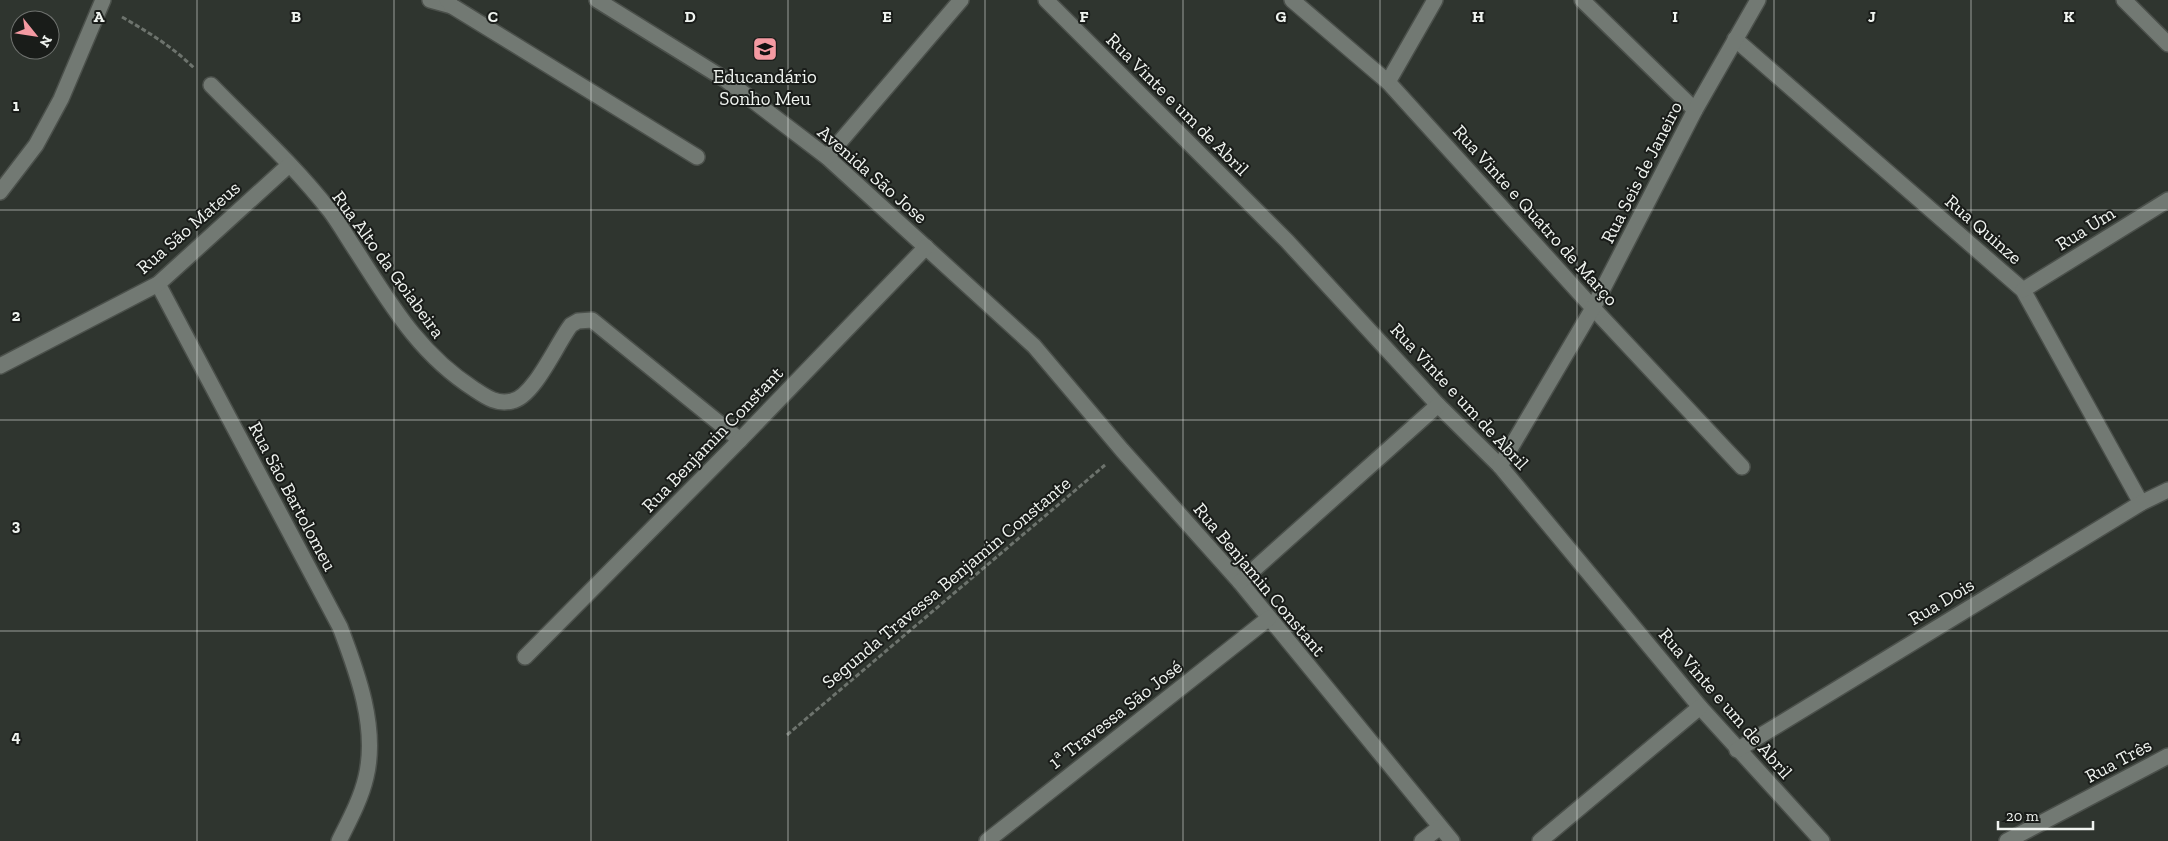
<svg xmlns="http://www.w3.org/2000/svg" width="2168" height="841" viewBox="0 0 2168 841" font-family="'Zilla Slab',serif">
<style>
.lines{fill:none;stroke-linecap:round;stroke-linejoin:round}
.minor-casing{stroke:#4b504b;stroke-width:18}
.path{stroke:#6d736d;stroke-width:3;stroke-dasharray:5 2.5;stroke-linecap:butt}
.minor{stroke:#727973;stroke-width:15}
.grid{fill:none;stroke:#f0f4f0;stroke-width:1;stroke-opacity:0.55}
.labels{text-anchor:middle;stroke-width:4;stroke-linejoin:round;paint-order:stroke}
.poi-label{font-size:19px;fill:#f0f4f0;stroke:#191c19}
.street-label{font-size:19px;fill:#f0f4f0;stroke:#191c19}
.grid-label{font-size:16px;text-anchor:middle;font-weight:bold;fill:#f0f4f0;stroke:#191c19;stroke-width:4;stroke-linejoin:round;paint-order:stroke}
</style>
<rect width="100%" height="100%" fill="#2f352f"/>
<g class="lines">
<defs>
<g id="minor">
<polyline points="430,0 452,6"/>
<polyline points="447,0 452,6 697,157"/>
<polyline points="597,0 726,80 827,157 1034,346 1122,450 1240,582 1452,841"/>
<polyline points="1046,0 1287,241 1438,405 1500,466 1700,707 1822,841"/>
<polyline points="1292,0 1388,82 1593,308 1742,467"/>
<polyline points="1582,0 1695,110"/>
<polyline points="2124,0 2168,44"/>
<polyline points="1735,39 2023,290 2141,503"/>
<polyline points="1388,82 1435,0"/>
<path d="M211 85C251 126 295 166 330 211 339 223 347 237 355 249 390 303 418 353 474 389 486 397 497 405 512 401 534 397 557 343 571 325L578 321 592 320 740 440"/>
<polyline points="827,157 961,0"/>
<polyline points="0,192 36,145 61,99 103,0"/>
<path d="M158 284 340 627C357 672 378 727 366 777 361 799 349 821 339 841"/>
<polyline points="2023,290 2168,200"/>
<polyline points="0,366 158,284 289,165"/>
<polyline points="1500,466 1593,308 1695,110 1758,0"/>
<polyline points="1240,582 1438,405"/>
<polyline points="525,657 740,440 926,247"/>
<polyline points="1737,750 2141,503 2168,490"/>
<polyline points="987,841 1269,618"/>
<polyline points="1422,841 1440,827"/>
<polyline points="1540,841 1700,707"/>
<polyline points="2007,841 2168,756"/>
</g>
</defs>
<use href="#minor" class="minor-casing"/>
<g class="path">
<path d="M122 17C148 32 173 47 194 68"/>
<polyline points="787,735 1105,465"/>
</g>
<use href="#minor" class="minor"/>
</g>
<path class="grid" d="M197 0V841M394 0V841M591 0V841M788 0V841M985 0V841M1183 0V841M1380 0V841M1577 0V841M1774 0V841M1971 0V841M0 210H2168M0 420H2168M0 631H2168"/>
<defs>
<symbol id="school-square" viewBox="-11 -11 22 22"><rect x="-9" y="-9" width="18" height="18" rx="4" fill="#f49aa2" stroke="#191c19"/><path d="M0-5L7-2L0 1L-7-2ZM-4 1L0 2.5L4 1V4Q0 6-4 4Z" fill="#111"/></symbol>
</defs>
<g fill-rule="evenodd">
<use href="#school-square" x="751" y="35" width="28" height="28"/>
</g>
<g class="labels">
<g class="poi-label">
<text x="765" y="83">Educandário<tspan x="765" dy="22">Sonho Meu</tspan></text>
</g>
<g class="street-label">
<text transform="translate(1178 104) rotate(45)" y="7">Rua Vinte e um de Abril</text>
<text transform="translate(1641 172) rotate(-63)" y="7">Rua Seis de Janeiro</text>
<text transform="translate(873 174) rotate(41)" y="7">Avenida São Jose</text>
<text transform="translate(1536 215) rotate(48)" y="7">Rua Vinte e Quatro de Março</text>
<text transform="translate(188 227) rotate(-41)" y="7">Rua São Mateus</text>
<text transform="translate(2085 228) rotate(-32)" y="7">Rua Um</text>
<text transform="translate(1984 229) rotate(41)" y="7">Rua Quinze</text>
<text transform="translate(389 264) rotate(54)" y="7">Rua Alto da Goiabeira</text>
<text transform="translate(1460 396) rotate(47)" y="7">Rua Vinte e um de Abril</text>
<text transform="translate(712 439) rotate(-46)" y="7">Rua Benjamin Constant</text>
<text transform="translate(293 496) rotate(62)" y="7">Rua São Bartolomeu</text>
<text transform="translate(1260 579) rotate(50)" y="7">Rua Benjamin Constant</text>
<text transform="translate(946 582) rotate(-40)" y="7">Segunda Travessa Benjamin Constante</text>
<text transform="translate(1941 601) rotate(-31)" y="7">Rua Dois</text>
<text transform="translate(1726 703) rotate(49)" y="7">Rua Vinte e um de Abril</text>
<text transform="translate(1115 714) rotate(-38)" y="7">1ª Travessa São José</text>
<text transform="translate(2118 760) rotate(-28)" y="7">Rua Três</text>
</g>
</g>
<g class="grid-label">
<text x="99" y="22">A</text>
<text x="296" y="22">B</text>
<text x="493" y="22">C</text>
<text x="690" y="22">D</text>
<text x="887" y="22">E</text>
<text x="1084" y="22">F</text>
<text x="1281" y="22">G</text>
<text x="1478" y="22">H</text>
<text x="1675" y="22">I</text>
<text x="1872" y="22">J</text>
<text x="2069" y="22">K</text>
<text x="16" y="111">1</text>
<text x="16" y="321">2</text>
<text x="16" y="531">3</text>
<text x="16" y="742">4</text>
</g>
<g transform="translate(35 35) rotate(120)"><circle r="24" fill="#191c19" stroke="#6f726f"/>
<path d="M0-4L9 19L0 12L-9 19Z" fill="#f49aa2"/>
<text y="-8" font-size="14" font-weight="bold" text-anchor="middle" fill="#f0f4f0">N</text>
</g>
<path d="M1998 821v8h95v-8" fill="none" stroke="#f0f4f0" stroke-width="2.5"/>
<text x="2006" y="821" font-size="15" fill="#f0f4f0" stroke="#191c19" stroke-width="4" paint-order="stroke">20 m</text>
</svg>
